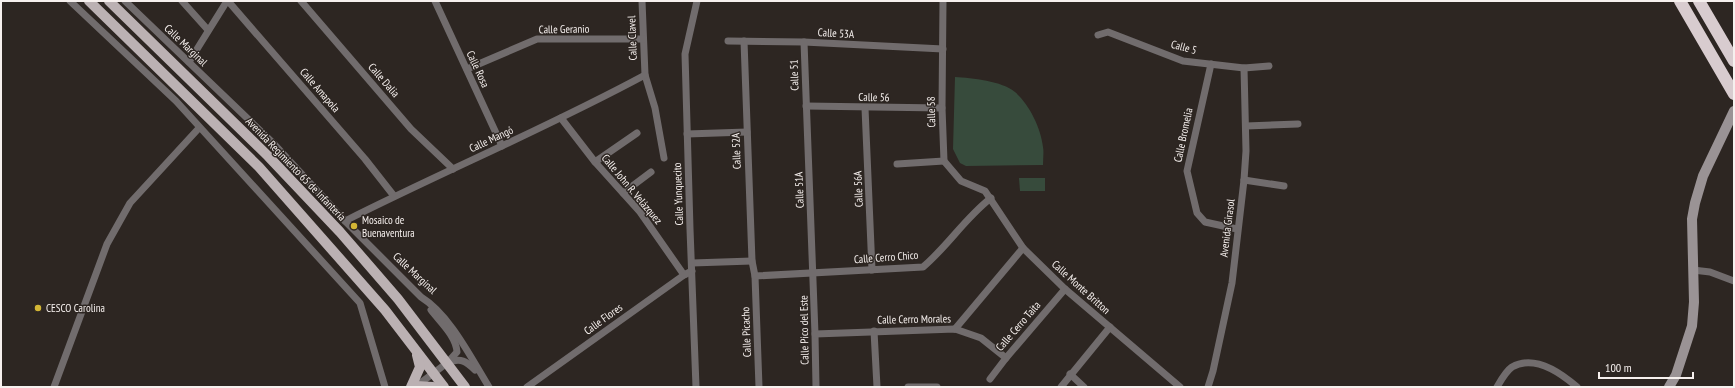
<svg xmlns="http://www.w3.org/2000/svg" width="1735" height="388" viewBox="0 0 1735 388" font-family="'PT Sans Narrow',sans-serif">
<style>
.green{fill:#374b3c}
.lines{fill:none;stroke-linecap:round;stroke-linejoin:round}
.street{stroke:#716c6d;stroke-width:7}
.secondary{stroke:#9a9395;stroke-width:10}
.primary{stroke:#bbb1b3;stroke-width:10}
.highway{stroke:#d8cccf;stroke-width:12}
.poi-dot{fill:#d3b635;stroke:#2d2622;stroke-width:1.5}
.labels{text-anchor:middle;stroke-width:3;stroke-linejoin:round;paint-order:stroke}
.street-label{font-size:11px;fill:#f6f0ee;stroke:#2d2622}
.poi-label{font-size:11px;fill:#f6f0ee;stroke:#2d2622;text-anchor:start}
</style>
<rect width="100%" height="100%" fill="#2d2622"/>
<g class="green">
<path d="M955 77C972 78 1002 81 1015 92 1029 104 1041 128 1043 147 1044 152 1043 159 1043 165L966 166 960 163 953 149Z"/>
<polygon points="1019,178 1045,178 1045,191 1020,191"/>
</g>
<g class="lines">
<g class="street">
<polyline points="70,1 176,101 360,303 385,387"/>
<path d="M125 1 272 142 345 221 421 297C450 315 471 358 489 387"/>
<polyline points="182,1 208,30"/>
<polyline points="228,1 365,159 394,196"/>
<polyline points="301,1 411,129 453,169"/>
<polyline points="435,1 502,146"/>
<polyline points="642,1 645,75 655,108 664,158"/>
<polyline points="943,1 942,108 944,161 961,181 985,191 1023,248 1065,289 1180,387"/>
<polyline points="1098,35 1108,32 1183,61 1244,68 1269,66"/>
<polyline points="728,41 804,42 943,49"/>
<polyline points="744,41 752,261 755,276 759,387"/>
<polyline points="804,42 815,334 816,387"/>
<polyline points="189,62 227,1"/>
<polyline points="1211,64 1187,171 1197,213 1205,222 1237,229"/>
<polyline points="467,69 537,39 643,39"/>
<polyline points="806,106 942,108"/>
<polyline points="865,108 872,270"/>
<polyline points="561,118 595,162 640,212 684,275"/>
<polyline points="1246,126 1298,124"/>
<polyline points="687,134 747,132"/>
<polyline points="595,162 637,133"/>
<polyline points="897,164 944,161"/>
<polyline points="1244,180 1284,186"/>
<polyline points="623,193 651,172"/>
<path d="M345 221C444 171 547 128 645 75"/>
<polyline points="692,263 752,261"/>
<polyline points="1693,270 1710,272 1734,281"/>
<path d="M755 276 923 267C948 246 965 218 991 198"/>
<polyline points="955,329 1023,248"/>
<polyline points="874,331 877,387"/>
<polyline points="815,334 955,329 981,338 1006,358"/>
<path d="M449 362C461 358 466 361 475 370"/>
<polyline points="1070,374 1084,387"/>
<polyline points="990,379 1006,358 1065,289"/>
<polyline points="54,387 107,244 130,203 199,128"/>
<path d="M415 387 447 363 457 352C456 336 440 322 431 310"/>
<polyline points="527,387 684,275 692,271"/>
<polyline points="696,387 690,229 685,54 697,1"/>
<polyline points="908,387 937,387"/>
<polyline points="1061,387 1110,327"/>
<polyline points="1208,387 1213,371 1232,283 1244,180 1246,151 1244,68"/>
<path d="M1497 387C1501 380 1506 371 1512 367 1535 354 1561 373 1577 387"/>
</g>
<polyline class="secondary" points="1669,387 1676,375 1692,326 1694,302 1692,219 1695,203 1703,176 1734,111"/>
<g class="primary">
<polyline points="89,1 259,167 385,310 444,387"/>
<polyline points="109,1 268,156 340,232 398,299 465,387"/>
<polyline points="416,386 433,387"/>
<polyline points="411,387 420,367 417,355"/>
</g>
<g class="highway">
<polyline points="1680,1 1734,94"/>
<polyline points="1699,1 1734,61"/>
</g>
</g>
<g class="poi-dot">
<circle cx="354" cy="226" r="4"/>
<circle cx="38" cy="308" r="4"/>
</g>
<g class="labels">
<g class="street-label">
<text transform="translate(564 29) rotate(-1)" y="4">Calle Geranio</text>
<text transform="translate(836 33) rotate(3)" y="4">Calle 53A</text>
<text transform="translate(632 38) rotate(-92)" y="4">Calle Clavel</text>
<text transform="translate(186 45) rotate(44)" y="4">Calle Marginal</text>
<text transform="translate(1184 47) rotate(15)" y="4">Calle 5</text>
<text transform="translate(478 69) rotate(65)" y="4">Calle Rosa</text>
<text transform="translate(794 75) rotate(-92)" y="4">Calle 51</text>
<text transform="translate(384 80) rotate(49)" y="4">Calle Dalia</text>
<text transform="translate(320 90) rotate(49)" y="4">Calle Amapola</text>
<text transform="translate(874 97) rotate(1)" y="4">Calle 56</text>
<text transform="translate(931 112) rotate(-91)" y="4">Calle 58</text>
<text transform="translate(1183 135) rotate(-78)" y="4">Calle Bromelia</text>
<text transform="translate(491 139) rotate(-25)" y="4">Calle Mangó</text>
<text transform="translate(736 151) rotate(-92)" y="4">Calle 52A</text>
<text transform="translate(296 169) rotate(46)" y="4">Avenida Regimiento 65 de Infantería</text>
<text transform="translate(632 189) rotate(50)" y="4">Calle John R. Velázquez</text>
<text transform="translate(858 189) rotate(-92)" y="4">Calle 56A</text>
<text transform="translate(799 190) rotate(-92)" y="4">Calle 51A</text>
<text transform="translate(678 194) rotate(-92)" y="4">Calle Yunquecito</text>
<text transform="translate(1227 228) rotate(-83)" y="4">Avenida Girasol</text>
<text transform="translate(886 257) rotate(-4)" y="4">Calle Cerro Chico</text>
<text transform="translate(415 273) rotate(43)" y="4">Calle Marginal</text>
<text transform="translate(1081 287) rotate(42)" y="4">Calle Monte Britton</text>
<text transform="translate(603 319) rotate(-36)" y="4">Calle Flores</text>
<text transform="translate(914 319) rotate(-1)" y="4">Calle Cerro Morales</text>
<text transform="translate(1018 326) rotate(-49)" y="4">Calle Cerro Taita</text>
<text transform="translate(804 330) rotate(-91)" y="4">Calle Pico del Este</text>
<text transform="translate(746 332) rotate(-92)" y="4">Calle Picacho</text>
</g>
<g class="poi-label">
<text x="362" y="224">Mosaico de<tspan x="362" dy="13">Buenaventura</tspan></text>
<text x="46" y="312">CESCO Carolina</text>
</g>
</g>
<rect width="1735" height="388" fill="none" stroke="#f6f0ee" stroke-width="4"/>
<path d="M1599 372v6h94v-6" fill="none" stroke="#f6f0ee" stroke-width="2"/>
<text x="1605" y="372" font-size="12" fill="#f6f0ee" stroke="#2d2622" stroke-width="3" paint-order="stroke">100 m</text>
</svg>
